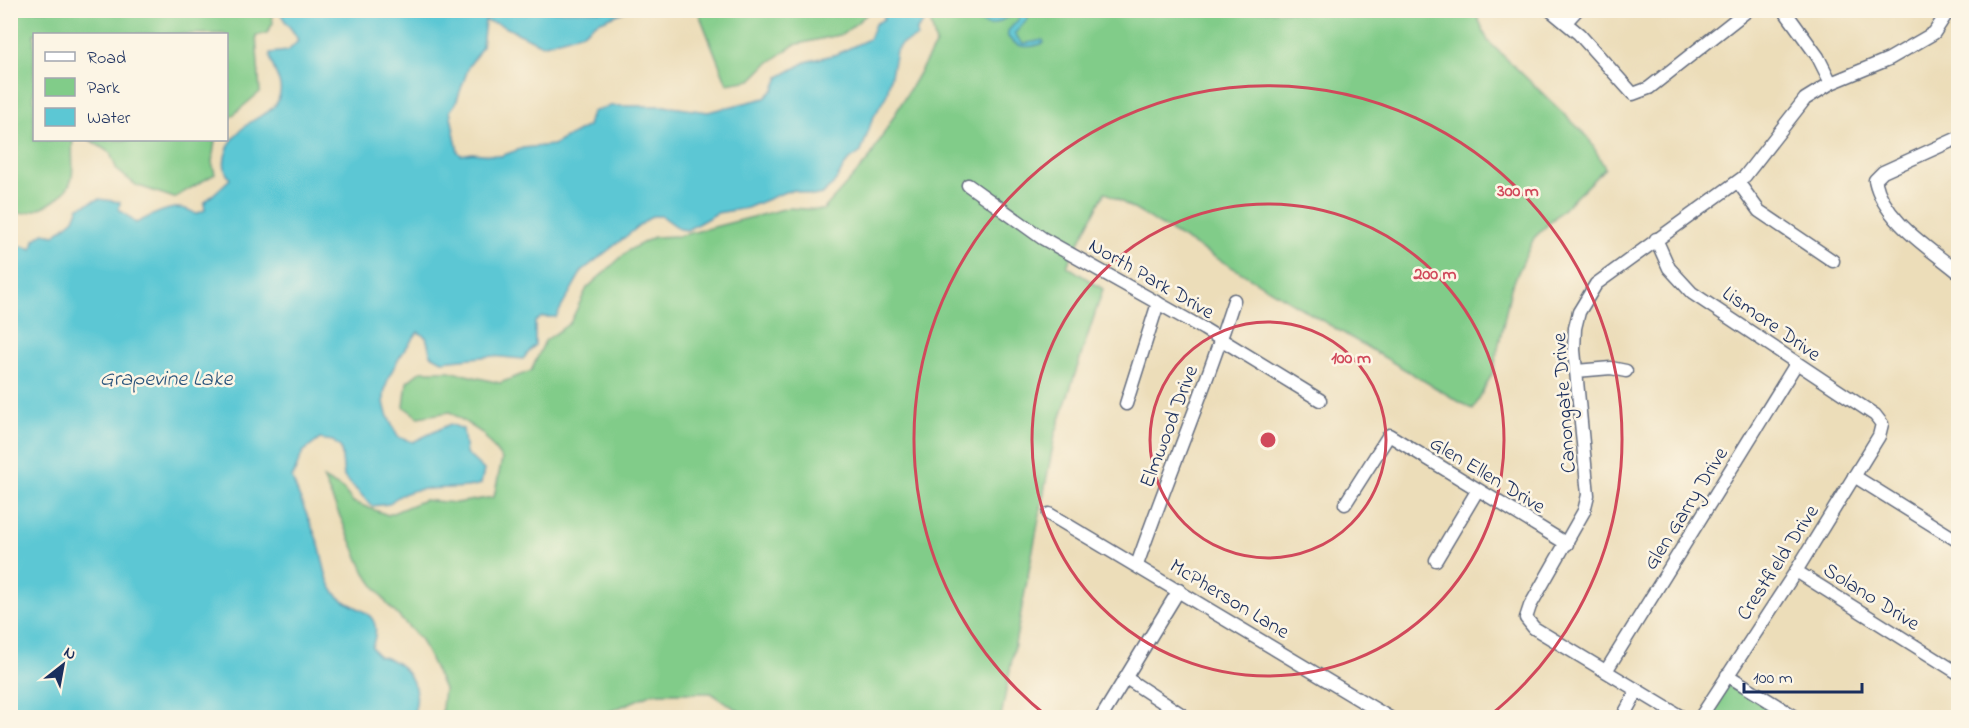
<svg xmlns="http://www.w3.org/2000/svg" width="1969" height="728" viewBox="0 0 1969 728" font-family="'Indie Flower',sans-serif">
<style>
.green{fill:#81cc89;stroke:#4e7e74;stroke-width:1.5}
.water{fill:#5cc7d4;stroke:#3c7b99;stroke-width:1.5}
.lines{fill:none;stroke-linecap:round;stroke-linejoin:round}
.minor-casing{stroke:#646c7e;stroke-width:15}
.minor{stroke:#fff;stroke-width:12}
.ring{fill:none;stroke:#d1495b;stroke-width:3}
.labels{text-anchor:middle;stroke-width:5;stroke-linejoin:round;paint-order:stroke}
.street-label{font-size:21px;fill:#1b2f5e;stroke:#fcf5e5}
.water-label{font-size:22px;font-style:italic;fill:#2b557c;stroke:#fcf5e5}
.centre{fill:#d1495b;stroke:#fcf5e5;stroke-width:3}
.ring-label{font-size:18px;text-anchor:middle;font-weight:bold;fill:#d1495b;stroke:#fcf5e5;stroke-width:5;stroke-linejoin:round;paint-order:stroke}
</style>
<rect width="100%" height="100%" fill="#fcf5e5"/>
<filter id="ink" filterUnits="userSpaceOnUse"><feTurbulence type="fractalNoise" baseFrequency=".0167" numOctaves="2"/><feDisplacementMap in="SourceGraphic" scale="12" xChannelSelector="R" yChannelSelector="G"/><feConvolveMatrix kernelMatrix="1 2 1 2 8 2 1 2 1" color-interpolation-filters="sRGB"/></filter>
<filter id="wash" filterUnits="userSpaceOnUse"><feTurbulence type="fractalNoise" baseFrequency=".008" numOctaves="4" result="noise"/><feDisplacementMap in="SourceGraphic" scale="24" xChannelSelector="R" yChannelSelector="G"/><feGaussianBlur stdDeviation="1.35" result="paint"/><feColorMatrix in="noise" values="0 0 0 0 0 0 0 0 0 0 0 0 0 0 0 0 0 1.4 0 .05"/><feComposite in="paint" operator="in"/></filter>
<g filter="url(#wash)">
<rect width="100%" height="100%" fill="#ecddb9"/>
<g class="green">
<path d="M11 10H271L273 23 267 33 256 36 260 92 227 120 226 34H34V140H73C71 152 74 166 72 177 67 200 31 217 10 213Z"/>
<polygon points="698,11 871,11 843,34 794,45 766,65 751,80 727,84"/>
<polygon points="928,11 1475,11 1488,41 1588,137 1605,168 1534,238 1511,288 1493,372 1473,410 1105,192 1067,266 1103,289 1055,435 1001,717 748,717 711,693 653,693 597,717 441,717 444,689 421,640 387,604 365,573 323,478 343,489 353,502 388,515 424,500 456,503 494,497 502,459 482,433 450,412 418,417 404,407 407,382 421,371 449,371 500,383 531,371 545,341 570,323 587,288 629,250 654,237 679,236 788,208 823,210 869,159 936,44"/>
<polygon points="90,140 215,140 212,162 215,174 174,198 136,185 117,170 110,153"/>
<polygon points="1731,685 1735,687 1784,717 1706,718 1726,686"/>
</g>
<g class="water">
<path d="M280 11H626L596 23 583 33 542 45 499 24 485 21 482 47 469 66 456 103 450 111 458 152 461 155 472 153 501 156 523 148 553 145 588 126 592 112 610 106H664L708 112 765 98 774 89 779 77 806 62 837 54 869 39 875 24 884 19V11H928L923 23 917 30V37L901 44 896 51 887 94 872 120 861 152 847 162 833 185 822 194 813 196 795 190 785 192 747 208 717 213 687 230 680 229 662 216H652L582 271 556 317H542L535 322V345L523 359 491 356 442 361 431 355 426 337 418 332C405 349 384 376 384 398 384 412 392 425 398 437L413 442 450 424 463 429 466 453 484 470 481 484C452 494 413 479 389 504L372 506 344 477 341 448 333 441 320 439 303 452 292 478C300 500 310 521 318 542 324 559 324 580 336 594 351 612 387 607 372 647L378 656C407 661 425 689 412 717H11V247L22 246 32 249 34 240 43 233 55 235 74 219 79 207 99 199 120 202 119 209 136 223C156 214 175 200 196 214L205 210 204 203 230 179C216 161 231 136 248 124 259 115 275 112 279 97 285 81 270 70 270 53L288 51 298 41C295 30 283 23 280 11Z"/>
<path d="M972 11H982L991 18C1005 18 1013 4 1028 14V19L1014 34 1023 44 1043 40 1044 43C1030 48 1018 49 1008 37V31L1020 18 1017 15C998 15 992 40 972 11Z"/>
</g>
</g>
<g filter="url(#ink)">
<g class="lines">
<defs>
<g id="minor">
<polyline points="1550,10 1579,34 1633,94 1649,88 1748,10"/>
<polyline points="1784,10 1818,57 1831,83"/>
<polyline points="1566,22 1577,10"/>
<path d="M1958 138 1883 172 1875 180C1884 221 1928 247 1958 272"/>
<polyline points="1738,182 1759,211 1833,261"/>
<polyline points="968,185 1042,238 1204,329 1320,400"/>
<polyline points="1656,239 1669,268 1692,293 1875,415 1882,424 1879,436 1796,571 1700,718"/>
<polyline points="1576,371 1611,368 1626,371"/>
<polyline points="1126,404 1158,303"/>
<polyline points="1854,476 1958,541"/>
<polyline points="1345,504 1389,435 1567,544"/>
<polyline points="1049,514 1390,718"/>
<polyline points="1436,560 1477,491"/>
<path d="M1137 565C1168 476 1205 390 1234 300"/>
<polyline points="1796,571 1958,673"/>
<polyline points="1606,671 1796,364"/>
<polyline points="1727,675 1797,718"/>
<polyline points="1126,678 1187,718"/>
<polyline points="1101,718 1179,590"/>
<polyline points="1622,718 1637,691"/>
<polyline points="1683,718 1534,628 1526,618 1530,606 1584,511 1588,495 1574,350 1575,328 1579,312 1596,284 1745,176 1805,99 1831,83 1889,59 1934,33 1949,10"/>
</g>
</defs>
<use href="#minor" class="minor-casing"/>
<use href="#minor" class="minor"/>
</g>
</g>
<g class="ring">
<circle cx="1268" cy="440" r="118"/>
<circle cx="1268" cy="440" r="236"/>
<path d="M1048 717A354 354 0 1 1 1488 717"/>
</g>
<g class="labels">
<g class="street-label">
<text transform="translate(1152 278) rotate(30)" y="7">North Park Drive</text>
<text transform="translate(1772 323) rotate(35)" y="7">Lismore Drive</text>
<text transform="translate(1563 403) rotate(-94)" y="7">Canongate Drive</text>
<text transform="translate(1168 426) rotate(-69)" y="7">Elmwood Drive</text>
<text transform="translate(1488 474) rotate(31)" y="7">Glen Ellen Drive</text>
<text transform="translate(1685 508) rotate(-58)" y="7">Glen Garry Drive</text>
<text transform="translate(1777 562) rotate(-57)" y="7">Crestfield Drive</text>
<text transform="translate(1872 596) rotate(32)" y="7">Solano Drive</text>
<text transform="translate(1230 598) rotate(31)" y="7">McPherson Lane</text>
</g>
<g class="water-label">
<text x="166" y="385">Grapevine Lake</text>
</g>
</g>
<circle cx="1268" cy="440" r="9" class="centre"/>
<g class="ring-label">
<text x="1518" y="196">300 m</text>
<text x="1435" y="279">200 m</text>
<text x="1351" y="363">100 m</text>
</g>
<rect width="1969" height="728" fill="none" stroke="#fcf5e5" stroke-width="36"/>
<rect x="33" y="33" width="195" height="108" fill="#fcf5e5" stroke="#a2a6af" stroke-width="1.5"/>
<rect x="45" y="52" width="30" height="9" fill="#ffffff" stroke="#a2a6af" stroke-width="1.5"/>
<text x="87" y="63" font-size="18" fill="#1b2f5e">Road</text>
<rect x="45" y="78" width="30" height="18" fill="#81cc89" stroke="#a2a6af" stroke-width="1.5"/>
<text x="87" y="93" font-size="18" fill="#1b2f5e">Park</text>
<rect x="45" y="108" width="30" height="18" fill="#5cc7d4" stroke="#a2a6af" stroke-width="1.5"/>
<text x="87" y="123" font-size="18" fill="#1b2f5e">Water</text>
<g transform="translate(63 665) rotate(31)" stroke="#fcf5e5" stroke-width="4.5" paint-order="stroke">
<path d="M0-4.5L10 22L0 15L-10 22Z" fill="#1b2f5e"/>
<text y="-9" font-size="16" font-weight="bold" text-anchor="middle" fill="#1b2f5e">N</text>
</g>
<path d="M1744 683v9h118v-9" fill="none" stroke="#1b2f5e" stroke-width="3"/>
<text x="1753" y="683" font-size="18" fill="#1b2f5e" stroke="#fcf5e5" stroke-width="4.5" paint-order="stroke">100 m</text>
</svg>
